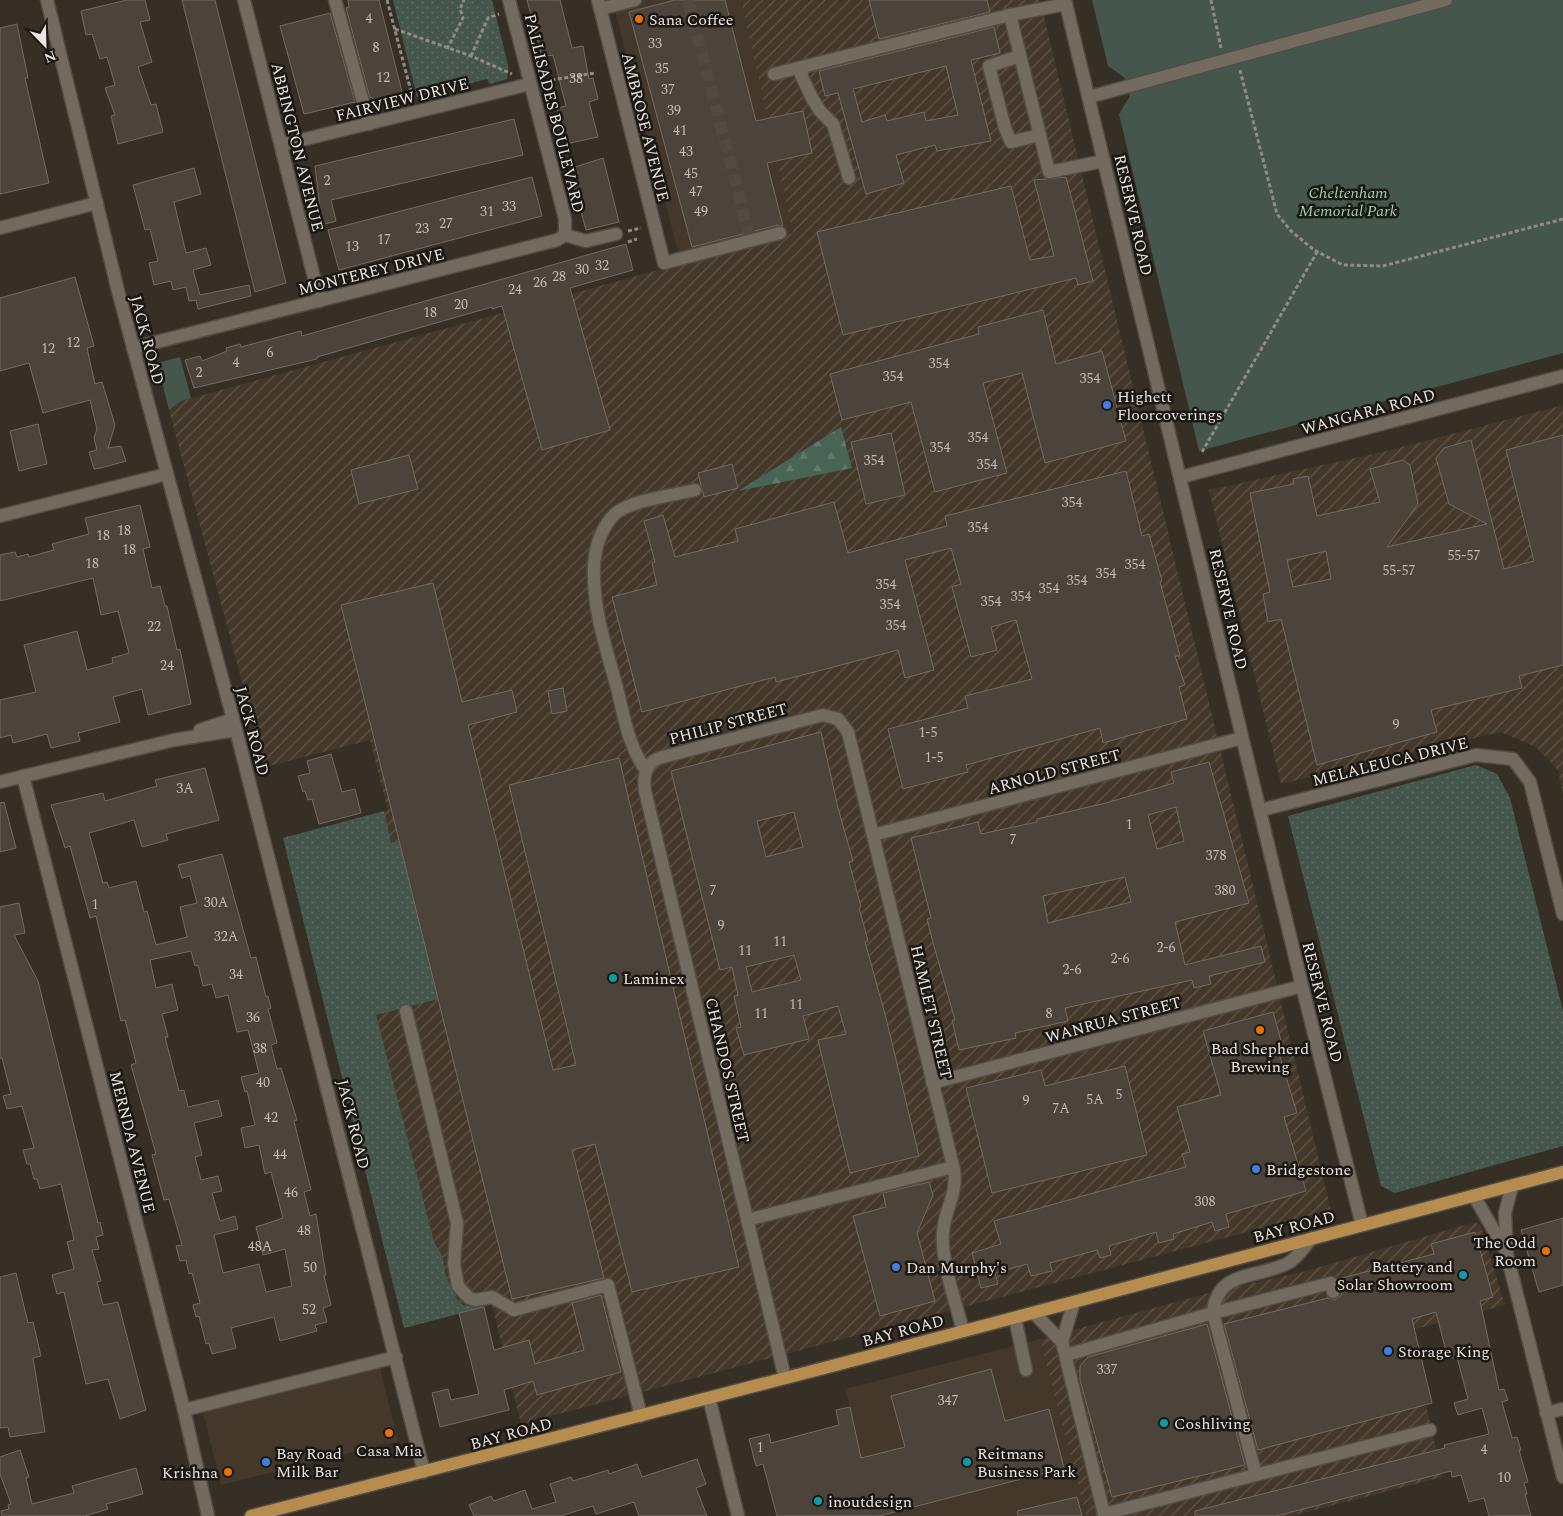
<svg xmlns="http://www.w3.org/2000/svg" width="1563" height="1516" viewBox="0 0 1563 1516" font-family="Spectral,serif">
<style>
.built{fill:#44382a}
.industrial{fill:url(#industrial-furrows)}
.grass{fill:url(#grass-dots)}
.forest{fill:url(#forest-firs)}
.garden{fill:#45564c}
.building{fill:#4c433a;stroke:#746b61;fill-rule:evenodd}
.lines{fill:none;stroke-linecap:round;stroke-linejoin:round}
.minor-tunnel{stroke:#514a42;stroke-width:12;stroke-dasharray:12 6;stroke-linecap:butt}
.minor-casing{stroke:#534d45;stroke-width:15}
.major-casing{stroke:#534d45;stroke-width:15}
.path{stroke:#918b84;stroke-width:3;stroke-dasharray:4 2.5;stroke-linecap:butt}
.minor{stroke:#736a60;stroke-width:12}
.major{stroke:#b78d4f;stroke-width:12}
.food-dot{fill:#e8710a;stroke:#1b1713;stroke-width:2}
.shop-dot{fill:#3f7fe0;stroke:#1b1713;stroke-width:2}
.culture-dot{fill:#0f9aa8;stroke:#1b1713;stroke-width:2}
.labels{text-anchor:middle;stroke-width:5;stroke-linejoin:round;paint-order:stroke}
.number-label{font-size:14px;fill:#c2bcb6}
.poi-label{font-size:16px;fill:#eae5e0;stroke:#1b1713;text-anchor:start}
.street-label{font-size:16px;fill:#eae5e0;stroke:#1b1713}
.park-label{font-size:16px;font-style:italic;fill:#99d1b1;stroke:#1b1713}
</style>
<defs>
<pattern id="industrial-furrows" width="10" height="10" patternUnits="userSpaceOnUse" patternTransform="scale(1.25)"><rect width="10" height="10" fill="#44382a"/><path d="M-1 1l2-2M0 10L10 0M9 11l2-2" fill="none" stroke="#5f5549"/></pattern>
<pattern id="grass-dots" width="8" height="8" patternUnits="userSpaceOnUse" patternTransform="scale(1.25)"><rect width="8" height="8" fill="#45564c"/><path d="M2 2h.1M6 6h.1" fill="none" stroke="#606e66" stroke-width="1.8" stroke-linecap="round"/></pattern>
<pattern id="forest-firs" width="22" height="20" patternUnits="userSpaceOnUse" patternTransform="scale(1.25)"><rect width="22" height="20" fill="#476454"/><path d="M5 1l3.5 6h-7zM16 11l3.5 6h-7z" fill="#627a6c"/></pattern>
</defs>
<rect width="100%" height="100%" fill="#362f26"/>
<g class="built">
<polygon points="612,0 741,0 793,233 681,263"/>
<polygon points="1040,1339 1086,1516 863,1516 850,1407 845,1389"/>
<polygon points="379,1364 398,1441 221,1485 202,1408"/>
</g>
<g class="industrial">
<polygon points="741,0 1040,0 1331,1210 521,1424 492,1305 404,1328 283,838 388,810 370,740 265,767 169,410 181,401 793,233"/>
<polygon points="1563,405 1563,795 1558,770 1536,747 1500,732 1281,784 1209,490 1391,450"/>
<polygon points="1475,1222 1481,1226 1505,1305 1408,1331 1443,1477 1292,1516 1086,1516 1040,1339 1205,1294 1306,1271"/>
</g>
<g class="grass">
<polygon points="393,0 492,0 508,65 507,79 490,84 487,79 417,97"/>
<polygon points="1476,765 1497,774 1510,798 1563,1011 1563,1146 1395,1193 1381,1186 1288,816"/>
<polygon points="384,811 391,843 399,841 438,999 376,1015 434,1242 443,1257 445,1274 456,1298 463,1305 481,1308 404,1328 283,838"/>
</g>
<polygon class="forest" points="841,427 852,468 738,491"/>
<g class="garden">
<polygon points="1092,0 1563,0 1563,353 1199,451 1119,114 1130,96 1125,78 1108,66"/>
<polygon points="180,357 191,398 181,401 169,410 157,363"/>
</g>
<g class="building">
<polygon points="127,0 145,0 150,20 140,22 152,62 138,67 151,105 156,104 163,132 118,144 111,116 115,115 105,88 115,85 107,57 100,59 92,34 86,35 81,11"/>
<polygon points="182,0 215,0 286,283 255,292"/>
<polygon points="348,0 379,0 403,96 374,104 372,97 370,98 346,8 349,7"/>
<polygon points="527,0 560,0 572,48 583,46 589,79 593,78 598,99 589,102 598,137 566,144 557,108 566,106 553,55 542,57"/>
<polygon points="675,0 725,0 756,121 803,111 812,153 767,163 783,226 778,225 692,247 629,12"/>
<polygon points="869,0 987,0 990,12 879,39"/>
<polygon points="330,13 355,102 304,114 280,26"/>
<polygon points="17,24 28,78 25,78 49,183 0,194 0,28"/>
<path d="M994 27 1000 53 971 60 991 141 937 151 935 145 896 155 904 183 866 194 838 93 825 96 819 71ZM946 66 958 115 926 121 924 112 887 121 885 115 862 122 853 89Z"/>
<polygon points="514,119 523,155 331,200 336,221 321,225 317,209 320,208 315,166"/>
<polygon points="603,158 619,222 586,230 569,169"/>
<polygon points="194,168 201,194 174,202 186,253 206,248 211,265 193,270 200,295 249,285 251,296 198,309 196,300 189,301 186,287 173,290 171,281 154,285 149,263 158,261 150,229 145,230 133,185"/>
<polygon points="532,177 542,216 339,270 328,230"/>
<polygon points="1066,177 1093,281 1078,285 1076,278 843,335 817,232 1011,186 1030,260 1054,256 1034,180"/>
<polygon points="626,244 633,270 570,288 610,430 542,450 502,306 492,309 492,307 317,357 317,359 194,388 185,360 200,356 202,361 227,351 226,348 240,344 241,347 301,331 302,336"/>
<polygon points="75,277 94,346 87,348 95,384 102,382 115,425 108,448 121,446 126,461 101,468 94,469 89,452 97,450 94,438 97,429 90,400 43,413 29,363 0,371 0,298"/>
<polygon points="1043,310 1056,364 1102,351 1126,441 1045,463 1022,373 983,383 1007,473 935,492 911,402 842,420 830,374 979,334 978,327"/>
<polygon points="38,424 47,464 19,471 10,431"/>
<polygon points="891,433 905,495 866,504 851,442"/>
<path d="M1563 435V665L1519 676 1522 688 1431 710 1437 732 1317 765 1281 619 1268 622 1263 594 1270 592 1250 493 1294 484 1293 479 1308 476 1317 516 1380 502 1370 469 1403 460 1410 465 1418 504 1387 547 1487 524 1449 504 1436 458 1444 448 1471 440 1504 569 1534 561 1506 450ZM1326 551 1331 579 1293 587 1287 560Z"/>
<polygon points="409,455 418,489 359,504 351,470"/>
<polygon points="732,464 738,488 704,497 698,473"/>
<polygon points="1126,471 1142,536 1149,534 1162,581 1160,582 1180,656 1175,656 1185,685 1179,687 1187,719 1103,743 1100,728 966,765 968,772 903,789 888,729 968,708 965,696 1032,679 1016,620 991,627 997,650 971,657 952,587 961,584 951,548 905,560 934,670 905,678 898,650 776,682 775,677 642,712 612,597 657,585 652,563 655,562 644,521 663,515 675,557 738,541 735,529 834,502 848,553 947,526 945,516"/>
<polygon points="140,505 150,547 143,549 152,588 160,586 165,606 167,606 177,650 180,649 191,704 148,715 142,689 113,697 120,722 78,733 80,741 51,748 47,734 13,743 11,735 0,738 0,700 36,692 24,645 77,631 87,670 113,663 112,658 129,653 118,611 101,615 93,578 0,601 0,555 15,552 17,557 28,554 29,557 54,550 52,544 89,534 85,518"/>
<polygon points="433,583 462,702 512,690 517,712 468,725 553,1070 576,1065 509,785 619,758 739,1267 632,1292 595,1144 572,1150 604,1278 512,1299 341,605"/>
<polygon points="563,688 567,711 552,714 548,691"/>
<path d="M821 732 838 808 853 861 849 862 861 907 859 908 868 941 865 942 886 1018 919 1156 850 1173 818 1040 846 1034 838 1006 803 1016 809 1039 744 1055 736 1028 741 1027 734 996 738 995 732 967 720 970 671 771ZM794 812 803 847 766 857 757 821ZM794 955 801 980 752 992 746 967Z"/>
<polygon points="331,754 342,792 355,789 361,813 319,824 312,799 308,800 305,791 303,792 298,776 310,773 307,761"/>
<path d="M1209 762 1249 903 1175 922 1185 965 1261 946 1265 962 1209 976 1211 984 1194 988 1192 980 1065 1008 1068 1021 1015 1033 1016 1038 959 1050 952 1020H955L932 939 927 919 931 918 911 838 978 822 981 834 1037 822V819L1106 803 1174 783 1171 772ZM1176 807 1184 841 1157 849 1148 815ZM1125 877 1131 902 1048 923 1043 896Z"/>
<path d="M205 768 219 820 166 834 168 840 142 847 134 820 89 833 103 883 107 882 109 888 136 881 144 912 147 911 156 945 187 937 180 907 197 903 190 876 182 878 178 865 222 854 251 958 256 957 266 997 268 996 271 1008 268 1009 277 1043 271 1045 277 1069 281 1068 297 1120 294 1121 311 1190 304 1192 310 1216 316 1214 326 1275 324 1276 331 1305 323 1308 327 1322 315 1325 317 1331 280 1341 274 1317 231 1328 236 1348 212 1354 209 1343 206 1344 199 1316 196 1317 193 1305 200 1303 192 1273 189 1274 186 1260 180 1261 176 1246 182 1245 169 1199 164 1200 152 1155 156 1154 131 1065 136 1063 125 1020 121 1021 96 916 90 918 70 846 65 848 51 805 103 793 105 801 157 786 155 780ZM191 951 195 966 198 965 203 986 212 984 216 998 228 995 237 1032 248 1030 259 1073 241 1077 245 1092 247 1091 255 1125 241 1128 245 1148 259 1145 265 1174 271 1172 283 1218 256 1227 263 1255 285 1249 292 1286 266 1292 259 1264 223 1273 214 1235 238 1229 235 1216 220 1221 212 1193 222 1191 218 1176 201 1180 195 1157 202 1155 194 1123 222 1116 218 1100 188 1107 184 1090 179 1091 165 1037H168L162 1014 178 1010 172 984 156 988 150 960Z"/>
<polygon points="4,802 16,848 0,852 0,803"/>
<polygon points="19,903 25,933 14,935 38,981 98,1223 100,1222 103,1235 96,1237 99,1249 92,1250 101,1281 97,1282 103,1305 118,1302 146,1410 120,1419 108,1379 86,1384 64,1292 57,1294 52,1275 74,1269 67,1242 74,1240 61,1184 40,1189 37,1179 34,1179 30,1164 27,1164 23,1150 34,1148 22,1106 7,1109 3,1096 11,1094 2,1058 0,1058 0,907"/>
<polygon points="1273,1012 1283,1048 1278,1050 1297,1113 1284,1117 1306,1191 1226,1214 1229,1227 1215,1231 1212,1222 1173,1234 1174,1239 1159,1243 1156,1232 1109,1246 1111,1255 1100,1258 1097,1250 1050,1263 1052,1271 1031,1276 1027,1264 995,1273 998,1284 981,1288 972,1253 1001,1244 994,1221 1186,1167 1182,1154 1190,1152 1177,1107 1221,1095 1203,1031"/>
<polygon points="1125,1066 1147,1155 992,1193 966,1088 1041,1070 1045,1086"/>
<polygon points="929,1182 933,1195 917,1233 935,1301 880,1316 853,1216 886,1207 883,1193"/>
<polygon points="1563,1218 1563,1285 1539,1292 1521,1230"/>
<polygon points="1475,1232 1493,1297 1480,1301 1499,1390 1504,1389 1508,1400 1502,1402 1512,1438 1517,1437 1521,1450 1519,1450 1528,1482 1524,1483 1527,1494 1525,1494 1531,1516 1489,1516 1484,1498 1469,1502 1461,1475 1452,1477 1451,1471 1276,1516 1195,1516 1195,1511 1445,1448 1444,1445 1489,1434 1482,1408 1458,1415 1454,1403 1468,1399 1457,1357 1448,1359 1436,1312 1412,1319 1432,1403 1258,1450 1224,1324 1328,1298 1335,1300 1342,1295 1338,1279 1434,1254 1431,1244"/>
<polygon points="16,1273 28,1323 33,1322 41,1356 33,1358 45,1432 10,1437 8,1427 0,1428 0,1277"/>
<polygon points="601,1295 621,1372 537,1395 533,1381 504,1390 509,1410 440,1427 432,1393 448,1389 451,1400 479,1394 459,1313 484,1307 494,1350 529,1340 535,1364 584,1350 572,1303"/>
<polygon points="1207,1324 1245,1465 1112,1497 1080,1380 1080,1366 1088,1357"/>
<polygon points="991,1369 1005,1421 1049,1409 1064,1468 879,1516 777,1516 763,1464 756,1466 749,1439 769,1434 771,1443 839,1425 836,1410 850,1407 861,1458 905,1447 891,1396"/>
<polygon points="20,1450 29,1477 26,1478 32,1504 74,1493 72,1486 136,1468 143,1494 106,1504 108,1509 85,1516 2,1516 1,1511 9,1509 8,1505 11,1504 0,1474 0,1457"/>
<polygon points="697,1459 706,1484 696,1488 707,1516 639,1516 634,1502 596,1514 593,1506 560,1516 474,1516 469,1505 491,1496 494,1501 525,1490 532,1509 556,1502 550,1484 571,1477 573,1481 608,1470 609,1474 637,1464 642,1477"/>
<polygon points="1077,1497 1082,1516 1018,1516 1017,1511"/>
</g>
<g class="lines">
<polyline class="minor-tunnel" points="688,0 751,241"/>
<defs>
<g id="minor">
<polyline points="47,0 119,295 236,730 424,1472"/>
<polyline points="244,0 320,301"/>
<polyline points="335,0 369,124"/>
<polyline points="509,0 565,219 565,235"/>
<polyline points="598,0 664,263 780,233"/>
<polyline points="1065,0 1302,986 1362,1225"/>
<polyline points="600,9 635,0"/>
<polyline points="1010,15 1049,172 1104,161"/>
<polyline points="1020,56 989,66 1005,128 1011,142 1040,135"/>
<polyline points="804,67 801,75 812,98 820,111 833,124 849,178"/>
<polyline points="774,74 1010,15 1066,4"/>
<polyline points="1089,97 1446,0"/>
<polyline points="281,145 530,84"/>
<polyline points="0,228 97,203"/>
<polyline points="565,235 586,241 616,234"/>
<polyline points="133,348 557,240 565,235"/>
<polyline points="1181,477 1563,376"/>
<polyline points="0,516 167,474"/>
<polyline points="200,730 233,719"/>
<path d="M646 770C628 746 624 716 617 688 606 648 592 607 594 565 595 547 602 526 615 514 631 500 674 495 695 490"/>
<polyline points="23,776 184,1410 208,1516"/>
<polyline points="0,782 174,740 236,730"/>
<polyline points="1261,810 1476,755 1513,759 1530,782 1563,914"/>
<polyline points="873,835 1242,738"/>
<polyline points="406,1011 457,1223 454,1264 458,1286 469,1298 476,1300 492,1297 514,1310 608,1285 641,1416"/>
<polyline points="932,1083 1302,986"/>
<polyline points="1512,1186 1505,1213 1507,1255 1563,1477"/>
<polyline points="1474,1196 1504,1248"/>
<polyline points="747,1220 953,1167"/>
<polyline points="1034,1313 1062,1342 1104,1514 1430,1430"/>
<polyline points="1015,1318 1026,1370"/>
<polyline points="1062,1342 1074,1302"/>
<polyline points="1066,1355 1213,1313 1331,1283 1333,1292"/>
<path d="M785 1378 645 791C643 776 645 764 659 758L823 715 838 719 848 732 954 1170C958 1194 944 1210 943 1233 941 1263 956 1302 963 1331"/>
<polyline points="709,1398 738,1516"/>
<polyline points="184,1410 396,1357"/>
<polyline points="1546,1413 1563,1409"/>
<path d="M1256 1475 1213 1313C1217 1269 1258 1279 1288 1263 1297 1259 1305 1245 1312 1238"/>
</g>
<polyline id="major" points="251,1516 832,1366 1563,1172"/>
</defs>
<use href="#minor" class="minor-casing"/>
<use href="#major" class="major-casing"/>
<g class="path">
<polyline points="387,0 413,99"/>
<polyline points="1211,0 1221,48"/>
<polyline points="395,29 471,56 512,74"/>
<polyline points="447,49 463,18 460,9 464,0"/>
<polyline points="471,56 488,18 499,14"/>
<polyline points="1240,70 1277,214 1291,231 1314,250 1343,265 1383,266 1563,219"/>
<polyline points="545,81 595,73"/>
<polyline points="628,231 641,228"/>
<polyline points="628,242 637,239"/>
<polyline points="1202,452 1317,252"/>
</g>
<use href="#minor" class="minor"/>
<use href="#major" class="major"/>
</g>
<g class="food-dot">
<circle cx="639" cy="19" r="5"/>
<circle cx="1260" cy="1030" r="5"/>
<circle cx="1546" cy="1251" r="5"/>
<circle cx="389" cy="1433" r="5"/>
<circle cx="228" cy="1472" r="5"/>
</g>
<g class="shop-dot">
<circle cx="1107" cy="405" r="5"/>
<circle cx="1256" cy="1169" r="5"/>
<circle cx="896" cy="1267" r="5"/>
<circle cx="1388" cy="1351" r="5"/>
<circle cx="266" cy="1462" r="5"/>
</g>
<g class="culture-dot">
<circle cx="613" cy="978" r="5"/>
<circle cx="1463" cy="1275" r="5"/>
<circle cx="1164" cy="1423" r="5"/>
<circle cx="967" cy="1462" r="5"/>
<circle cx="818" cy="1501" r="5"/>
</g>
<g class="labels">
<g class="number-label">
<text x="369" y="23">4</text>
<text x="655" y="48">33</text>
<text x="376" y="52">8</text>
<text x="662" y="73">35</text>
<text x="383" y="82">12</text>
<text x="576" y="83">38</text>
<text x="668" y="94">37</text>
<text x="674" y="115">39</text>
<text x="680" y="135">41</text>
<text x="686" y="156">43</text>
<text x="691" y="178">45</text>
<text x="327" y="185">2</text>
<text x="696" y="196">47</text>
<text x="509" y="211">33</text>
<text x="487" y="216">31</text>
<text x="701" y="216">49</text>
<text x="446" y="228">27</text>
<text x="422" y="233">23</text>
<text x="384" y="244">17</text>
<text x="352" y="251">13</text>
<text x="602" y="270">32</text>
<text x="582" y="274">30</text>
<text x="559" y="281">28</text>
<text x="540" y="287">26</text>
<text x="515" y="294">24</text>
<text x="461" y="309">20</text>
<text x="430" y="317">18</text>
<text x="73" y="347">12</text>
<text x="48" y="353">12</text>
<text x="270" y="357">6</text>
<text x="236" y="367">4</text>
<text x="939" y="368">354</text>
<text x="199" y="377">2</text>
<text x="893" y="381">354</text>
<text x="1090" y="383">354</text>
<text x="978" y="442">354</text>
<text x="940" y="452">354</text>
<text x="874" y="465">354</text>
<text x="987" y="469">354</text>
<text x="1072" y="507">354</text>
<text x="978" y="532">354</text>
<text x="124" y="535">18</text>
<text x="103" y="540">18</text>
<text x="129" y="554">18</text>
<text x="1464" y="560">55-57</text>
<text x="92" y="568">18</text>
<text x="1135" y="569">354</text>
<text x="1399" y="575">55-57</text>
<text x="1106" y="578">354</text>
<text x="1077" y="585">354</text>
<text x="886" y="589">354</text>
<text x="1049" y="593">354</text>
<text x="1021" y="601">354</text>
<text x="991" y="606">354</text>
<text x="890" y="609">354</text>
<text x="896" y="630">354</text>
<text x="154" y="631">22</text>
<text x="167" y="670">24</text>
<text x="1396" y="729">9</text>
<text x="928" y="737">1-5</text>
<text x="934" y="762">1-5</text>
<text x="185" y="793">3A</text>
<text x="1129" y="829">1</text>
<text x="1013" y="844">7</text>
<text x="1216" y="860">378</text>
<text x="713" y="895">7</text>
<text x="1225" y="895">380</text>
<text x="216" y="907">30A</text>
<text x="95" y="909">1</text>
<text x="721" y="930">9</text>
<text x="226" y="941">32A</text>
<text x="780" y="946">11</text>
<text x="1166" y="952">2-6</text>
<text x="745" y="955">11</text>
<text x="1120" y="963">2-6</text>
<text x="1072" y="974">2-6</text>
<text x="236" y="979">34</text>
<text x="796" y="1009">11</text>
<text x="761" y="1018">11</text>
<text x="1049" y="1018">8</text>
<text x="253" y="1022">36</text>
<text x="260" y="1053">38</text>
<text x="263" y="1087">40</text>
<text x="1119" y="1099">5</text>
<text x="1095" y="1104">5A</text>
<text x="1026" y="1105">9</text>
<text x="1061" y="1113">7A</text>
<text x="271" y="1122">42</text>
<text x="280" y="1159">44</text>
<text x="291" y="1197">46</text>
<text x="1205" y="1206">308</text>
<text x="304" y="1235">48</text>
<text x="260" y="1251">48A</text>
<text x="310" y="1272">50</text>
<text x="309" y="1314">52</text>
<text x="1107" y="1374">337</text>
<text x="948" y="1405">347</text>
<text x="760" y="1452">1</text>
<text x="1484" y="1454">4</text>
<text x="1504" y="1482">10</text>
</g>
<g class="poi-label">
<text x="649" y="25">Sana Coffee</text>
<text x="1117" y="402">Highett<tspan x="1117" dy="18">Floorcoverings</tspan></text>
<text x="623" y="984">Laminex</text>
<text x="1260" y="1054" text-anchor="middle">Bad Shepherd<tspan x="1260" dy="18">Brewing</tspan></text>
<text x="1266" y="1175">Bridgestone</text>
<text x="1536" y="1248" text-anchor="end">The Odd<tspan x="1536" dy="18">Room</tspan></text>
<text x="1453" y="1272" text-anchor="end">Battery and<tspan x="1453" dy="18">Solar Showroom</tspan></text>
<text x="906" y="1273">Dan Murphy's</text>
<text x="1398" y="1357">Storage King</text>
<text x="1174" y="1429">Coshliving</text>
<text x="389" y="1456" text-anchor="middle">Casa Mia</text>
<text x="276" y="1459">Bay Road<tspan x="276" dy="18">Milk Bar</tspan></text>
<text x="977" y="1459">Reitmans<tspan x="977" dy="18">Business Park</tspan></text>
<text x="218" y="1478" text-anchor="end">Krishna</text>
<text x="828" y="1507">inoutdesign</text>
</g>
<g class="street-label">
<text transform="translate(402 99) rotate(-14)" y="6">FAIRVIEW DRIVE</text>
<text transform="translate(555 113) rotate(76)" y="6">PALLISADES BOULEVARD</text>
<text transform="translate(646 127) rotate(76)" y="6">AMBROSE AVENUE</text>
<text transform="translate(298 147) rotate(76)" y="6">ABBINGTON AVENUE</text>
<text transform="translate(1134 215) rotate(77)" y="6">RESERVE ROAD</text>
<text transform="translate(371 271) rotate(-14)" y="6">MONTEREY DRIVE</text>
<text transform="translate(148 340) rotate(75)" y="6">JACK ROAD</text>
<text transform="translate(1368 411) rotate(-15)" y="6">WANGARA ROAD</text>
<text transform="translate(1229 609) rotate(77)" y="6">RESERVE ROAD</text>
<text transform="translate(728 723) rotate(-15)" y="6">PHILIP STREET</text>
<text transform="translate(253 731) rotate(75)" y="6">JACK ROAD</text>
<text transform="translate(1390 761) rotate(-14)" y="6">MELALEUCA DRIVE</text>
<text transform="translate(1054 771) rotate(-15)" y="6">ARNOLD STREET</text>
<text transform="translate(1323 1002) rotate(76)" y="6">RESERVE ROAD</text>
<text transform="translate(932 1012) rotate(77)" y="6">HAMLET STREET</text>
<text transform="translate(1113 1019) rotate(-15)" y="6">WANRUA STREET</text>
<text transform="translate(728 1070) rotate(77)" y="6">CHANDOS STREET</text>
<text transform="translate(354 1124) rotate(76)" y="6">JACK ROAD</text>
<text transform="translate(133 1142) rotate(76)" y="6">MERNDA AVENUE</text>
<text transform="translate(1294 1226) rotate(-15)" y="6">BAY ROAD</text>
<text transform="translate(903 1330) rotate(-15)" y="6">BAY ROAD</text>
<text transform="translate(511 1433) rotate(-15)" y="6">BAY ROAD</text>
</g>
<g class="park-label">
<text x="1348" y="198">Cheltenham<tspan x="1348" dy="18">Memorial Park</tspan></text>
</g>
</g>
<g transform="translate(45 45) rotate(157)" stroke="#1b1713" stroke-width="4" paint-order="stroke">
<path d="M0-4L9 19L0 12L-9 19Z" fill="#eae5e0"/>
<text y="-8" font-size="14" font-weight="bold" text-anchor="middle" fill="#eae5e0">N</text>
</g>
</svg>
